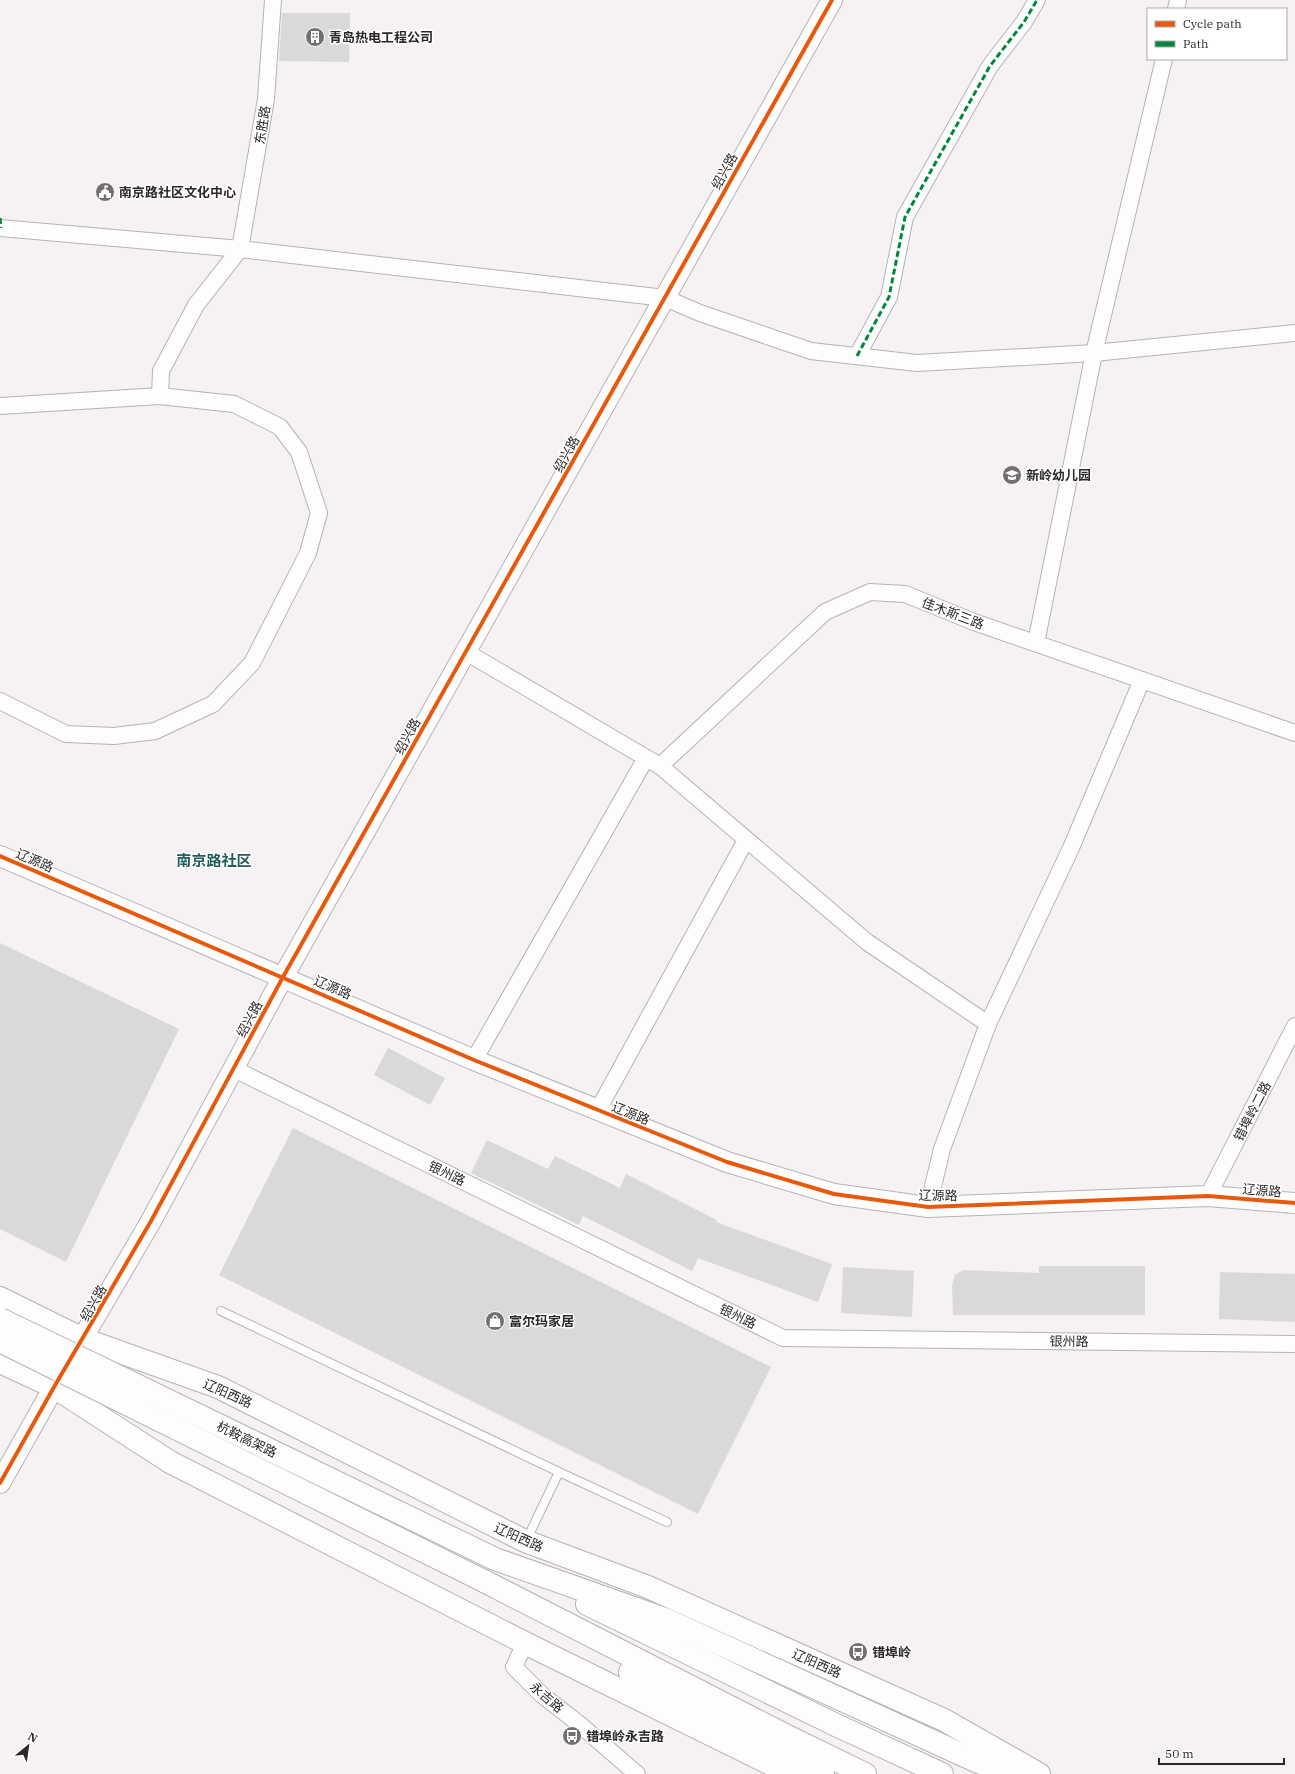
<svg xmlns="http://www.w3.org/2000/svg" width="1295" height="1774" viewBox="0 0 1295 1774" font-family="'IBM Plex Serif','Noto Sans SC',serif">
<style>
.building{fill:#d9d9da}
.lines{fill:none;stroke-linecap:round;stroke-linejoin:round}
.service-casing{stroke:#b7b2b4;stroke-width:10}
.minor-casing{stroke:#b7b2b4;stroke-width:18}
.tertiary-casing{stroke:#b7b2b4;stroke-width:22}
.primary-casing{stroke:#b7b2b4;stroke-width:24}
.trunk-casing{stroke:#b7b2b4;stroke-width:24}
.service{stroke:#fefdfd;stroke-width:8}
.minor{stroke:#fefdfd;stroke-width:16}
.tertiary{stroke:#fefdfd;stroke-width:20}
.primary{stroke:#fefdfd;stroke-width:22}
.trunk{stroke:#fefdfd;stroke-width:22}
.trunk-bridge-casing{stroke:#b7b2b4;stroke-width:24;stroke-linecap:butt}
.trunk-bridge{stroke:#fefdfd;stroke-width:22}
.quiet{stroke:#00873e;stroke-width:3;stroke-dasharray:6 3;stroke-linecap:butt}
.cycleway-casing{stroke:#fff;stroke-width:6}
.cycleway{stroke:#e8590c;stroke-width:4}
.labels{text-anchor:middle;stroke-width:3;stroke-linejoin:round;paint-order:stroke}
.poi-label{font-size:13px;font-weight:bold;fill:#2c2829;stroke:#fff;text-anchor:start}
.street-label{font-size:13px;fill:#2c2829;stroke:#fff}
.quarter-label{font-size:15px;font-weight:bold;fill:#225d5d;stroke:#fff}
</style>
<rect width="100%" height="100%" fill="#f6f1f3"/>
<g class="building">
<polygon points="282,13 350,13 349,62 279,61"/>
<polygon points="0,943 179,1029 66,1262 0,1229"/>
<polygon points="388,1048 445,1078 430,1105 374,1075"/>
<polygon points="293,1128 771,1367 698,1514 219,1275"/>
<polygon points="487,1140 548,1169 555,1156 620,1188 626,1174 717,1220 716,1222 832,1264 818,1302 698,1258 692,1271 583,1216 579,1225 471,1173"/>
<polygon points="1039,1266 1145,1266 1145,1315 953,1315 952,1285 955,1275 963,1270 1039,1273"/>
<polygon points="843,1267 914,1271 912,1317 841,1313"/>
<polygon points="1220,1272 1295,1274 1295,1322 1219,1319"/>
</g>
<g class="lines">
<defs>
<g id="service">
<polyline points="221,1311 559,1472 667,1522"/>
<polyline points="526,1541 559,1472"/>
</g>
<g id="minor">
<polyline points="1176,9 1178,0"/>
<polyline points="0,228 240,249 665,298 700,313 811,351 917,363 1094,353 1295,333"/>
<polyline points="857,356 889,297 905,217 990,66 1024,22 1037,0"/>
<polyline points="160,396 161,371 196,305 240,249 266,99 273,0"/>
<polyline points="0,406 160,396 234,404 280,427 299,452 319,513 308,553 252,663 213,704 155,731 114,736 66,734 0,701"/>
<polyline points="1036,643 1094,353 1164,59"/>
<polyline points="466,652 660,766 867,942 988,1024"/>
<polyline points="660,766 825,612 870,592 905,594 974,622 1295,733"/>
<polyline points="474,1060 646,758"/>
<polyline points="234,1069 783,1338 1295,1344"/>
<polyline points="598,1110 746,840"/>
<polyline points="1208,1196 1295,1026"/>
<polyline points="928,1207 942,1149 988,1024 1071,848 1142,680"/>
<polyline points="525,1643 514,1667 542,1695 578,1723 637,1774"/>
</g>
<g id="tertiary">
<polyline points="0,856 474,1060 727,1162 834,1194 928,1207 1208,1196 1295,1203"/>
<polyline points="0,1483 54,1387 151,1221 283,977 832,0"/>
</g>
<g id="primary">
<polyline points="0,1298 83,1339 218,1387 525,1541 648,1587 944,1720 1039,1774"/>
<polyline points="0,1362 54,1387 170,1462 525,1643 791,1774"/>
</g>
<g id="trunk">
<polyline points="495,1559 665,1619 976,1761 1011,1774"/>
<polyline points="484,1581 787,1736 865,1774"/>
<polyline points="587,1604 838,1726 942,1774"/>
<polyline points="630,1672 733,1731 823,1774"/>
</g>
</defs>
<use href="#service" class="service-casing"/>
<use href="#minor" class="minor-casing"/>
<use href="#tertiary" class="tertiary-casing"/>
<use href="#primary" class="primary-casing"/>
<use href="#trunk" class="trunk-casing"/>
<use href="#service" class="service"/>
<use href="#minor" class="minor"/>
<use href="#tertiary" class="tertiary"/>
<use href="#primary" class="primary"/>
<use href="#trunk" class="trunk"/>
<defs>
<g id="trunk-bridge">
<polyline points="0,1319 495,1559"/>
<polyline points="0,1341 484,1581"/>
</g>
</defs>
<use href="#trunk-bridge" class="trunk-bridge-casing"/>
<use href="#trunk-bridge" class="trunk-bridge"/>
<g class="quiet">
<polyline points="0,218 1,228"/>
<polyline points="857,356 889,297 905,217 990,66 1024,22 1037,0"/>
</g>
<defs>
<g id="cycleway">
<polyline points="0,856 474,1060 727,1162 834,1194 928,1207 1208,1196 1295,1203"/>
<polyline points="0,1483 54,1387 151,1221 283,977 832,0"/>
</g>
</defs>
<use href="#cycleway" class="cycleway-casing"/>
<use href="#cycleway" class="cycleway"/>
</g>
<defs>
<symbol id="building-disc" viewBox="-11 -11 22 22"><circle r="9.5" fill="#736e70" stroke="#fff"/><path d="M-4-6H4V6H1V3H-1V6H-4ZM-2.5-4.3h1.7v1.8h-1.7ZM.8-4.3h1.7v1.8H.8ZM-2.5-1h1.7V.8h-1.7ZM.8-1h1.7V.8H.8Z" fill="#fff"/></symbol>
<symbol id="civic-disc" viewBox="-11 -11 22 22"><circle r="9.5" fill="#736e70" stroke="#fff"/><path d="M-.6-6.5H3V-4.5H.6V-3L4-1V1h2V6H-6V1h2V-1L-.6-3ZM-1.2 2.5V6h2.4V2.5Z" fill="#fff"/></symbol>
<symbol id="school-disc" viewBox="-11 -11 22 22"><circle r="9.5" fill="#736e70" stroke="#fff"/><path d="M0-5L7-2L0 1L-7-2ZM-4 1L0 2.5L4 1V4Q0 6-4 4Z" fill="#fff"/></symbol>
<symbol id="shop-disc" viewBox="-11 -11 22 22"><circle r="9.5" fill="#736e70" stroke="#fff"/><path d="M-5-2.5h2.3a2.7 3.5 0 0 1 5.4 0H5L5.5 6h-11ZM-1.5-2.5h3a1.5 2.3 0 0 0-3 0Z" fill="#fff"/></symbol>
<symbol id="bus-disc" viewBox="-11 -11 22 22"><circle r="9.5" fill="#736e70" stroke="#fff"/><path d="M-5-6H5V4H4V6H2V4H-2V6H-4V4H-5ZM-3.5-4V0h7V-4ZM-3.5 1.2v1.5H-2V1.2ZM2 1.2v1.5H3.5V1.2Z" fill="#fff"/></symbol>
</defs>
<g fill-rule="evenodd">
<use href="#building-disc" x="304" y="26" width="22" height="22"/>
<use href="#civic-disc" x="94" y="181" width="22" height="22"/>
<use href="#school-disc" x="1001" y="464" width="22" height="22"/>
<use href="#shop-disc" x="484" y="1310" width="22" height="22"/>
<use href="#bus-disc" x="847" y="1641" width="22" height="22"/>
<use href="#bus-disc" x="561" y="1725" width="22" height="22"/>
</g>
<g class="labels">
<g class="poi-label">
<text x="329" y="42">青岛热电工程公司</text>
<text x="119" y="197">南京路社区文化中心</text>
<text x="1026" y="480">新岭幼儿园</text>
<text x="509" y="1326">富尔玛家居</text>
<text x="872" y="1657">错埠岭</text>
<text x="586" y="1741">错埠岭永吉路</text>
</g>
<g class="street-label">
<text transform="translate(262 125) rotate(-81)" y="5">东胜路</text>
<text transform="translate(724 171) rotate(-61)" y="5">绍兴路</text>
<text transform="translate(566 454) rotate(-61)" y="5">绍兴路</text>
<text transform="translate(953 613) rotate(21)" y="5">佳木斯三路</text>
<text transform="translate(407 736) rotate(-61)" y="5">绍兴路</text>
<text transform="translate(35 860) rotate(23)" y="5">辽源路</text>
<text transform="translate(333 987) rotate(23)" y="5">辽源路</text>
<text transform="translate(249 1019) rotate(-62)" y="5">绍兴路</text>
<text transform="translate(1252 1111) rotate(-63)" y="5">错埠岭二路</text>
<text transform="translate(631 1113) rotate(22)" y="5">辽源路</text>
<text transform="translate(447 1173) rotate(26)" y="5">银州路</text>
<text transform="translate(1262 1190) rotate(5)" y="5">辽源路</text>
<text transform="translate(938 1195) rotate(1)" y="5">辽源路</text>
<text transform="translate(93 1303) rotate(-60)" y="5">绍兴路</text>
<text transform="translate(738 1316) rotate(26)" y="5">银州路</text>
<text transform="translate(1069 1341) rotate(1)" y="5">银州路</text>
<text transform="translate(228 1393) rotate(24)" y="5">辽阳西路</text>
<text transform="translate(247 1439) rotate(26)" y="5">杭鞍高架路</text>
<text transform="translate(519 1537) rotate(24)" y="5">辽阳西路</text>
<text transform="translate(817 1663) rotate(24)" y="5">辽阳西路</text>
<text transform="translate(547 1697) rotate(41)" y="5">永吉路</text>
</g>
<g class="quarter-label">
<text x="214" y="866">南京路社区</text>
</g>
</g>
<rect x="1147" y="8" width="140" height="52" fill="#ffffff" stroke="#aba9a9"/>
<rect x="1155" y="21" width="20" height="6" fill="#e8590c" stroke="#aba9a9"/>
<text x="1183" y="28" font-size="12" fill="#2c2829">Cycle path</text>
<rect x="1155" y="41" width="20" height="6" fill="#00873e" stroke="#aba9a9"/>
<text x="1183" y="48" font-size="12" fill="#2c2829">Path</text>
<g transform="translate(28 1746) rotate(29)" stroke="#ffffff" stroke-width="3" paint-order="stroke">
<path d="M0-3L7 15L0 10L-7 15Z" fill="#2c2829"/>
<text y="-6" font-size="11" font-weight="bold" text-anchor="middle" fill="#2c2829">N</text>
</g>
<path d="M1159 1758v6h125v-6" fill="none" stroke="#2c2829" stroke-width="2"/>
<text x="1165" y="1758" font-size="12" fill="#2c2829" stroke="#ffffff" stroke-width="3" paint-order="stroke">50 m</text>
</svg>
